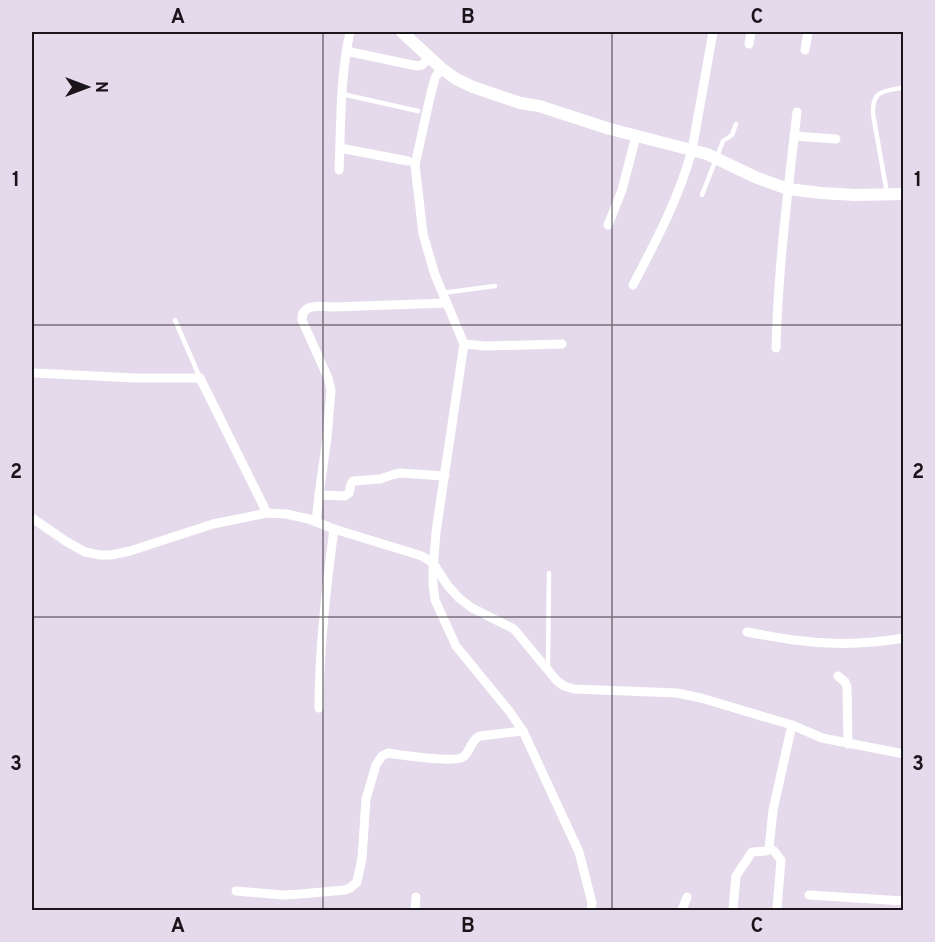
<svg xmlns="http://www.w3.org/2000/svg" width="935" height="942" viewBox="0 0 935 942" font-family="Overpass,sans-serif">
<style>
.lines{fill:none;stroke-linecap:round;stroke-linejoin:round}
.service{stroke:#fff;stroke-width:4.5}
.minor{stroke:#fff;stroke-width:9}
.tertiary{stroke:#fff;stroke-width:12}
.grid{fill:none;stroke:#19151b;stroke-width:1.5;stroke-opacity:0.55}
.neatline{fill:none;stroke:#19151b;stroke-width:2}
.grid-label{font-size:20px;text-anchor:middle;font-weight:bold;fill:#19151b}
</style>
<rect width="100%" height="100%" fill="#e5daeb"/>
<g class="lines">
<g class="service">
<polyline points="342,94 418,111"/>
<path d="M887 193 873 114C872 92 881 91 901 88"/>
<polyline points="702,195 723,141 732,135 736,124"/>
<polyline points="442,293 495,286"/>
<polyline points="175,320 200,378"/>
<polyline points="548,667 549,573"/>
</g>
<g class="minor">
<polyline points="749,44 751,32"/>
<polyline points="805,50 808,32"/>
<polyline points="346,51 417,66 422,65 429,58"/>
<polyline points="441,68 435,78 430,97 415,165 423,234 435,275 464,344 436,532 433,570 433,584 435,600 456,646 510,712 523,731 579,852 592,903 591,910"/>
<polyline points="794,136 836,139"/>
<polyline points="340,148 408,161"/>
<path d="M339 170C341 124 340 76 350 32"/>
<polyline points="608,225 622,190 636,136"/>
<path d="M633 285C656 241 679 198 692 150L713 32"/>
<polyline points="464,344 485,346 562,344"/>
<path d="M776 348C778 269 788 190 797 112"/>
<polyline points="34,373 135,378 200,378 267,513"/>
<polyline points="319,495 345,496 349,493 351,484 353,481 380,479 395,474 400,473 445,476"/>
<polyline points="32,518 67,542 85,552 100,555 111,555 130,551 213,524 267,513 286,514 309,519 334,529 422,556 433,563 448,586 459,598 472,608 514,629 557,681 564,686 574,689 677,693 701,698 792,725 822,738 904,754"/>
<path d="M316 522 319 495 327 438 331 390 328 378 302 320C301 303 321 306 333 307L446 303"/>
<path d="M747 632C763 635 779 638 794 640 829 645 869 644 904 638"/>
<polyline points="838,676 845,682 847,687 848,744"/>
<path d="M319 708C319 648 326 588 334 529"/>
<polyline points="769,849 774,851 781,860 777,908"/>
<path d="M236 891 283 895 300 894 345 890 350 888 357 882 362 858 366 799 376 765 382 756 388 753C400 755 454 763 463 757 471 752 470 740 480 736L523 731"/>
<polyline points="809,895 904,901"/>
<polyline points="415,910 416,897"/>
<polyline points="682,910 687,897"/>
<polyline points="733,910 736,876 752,852 766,851 769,849 773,810 792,725"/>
</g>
<polyline class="tertiary" points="402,32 441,68 456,79 473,87 520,103 539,106 610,129 707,154 755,177 788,189 821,193 855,195 904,194"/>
</g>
<path class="grid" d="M323 32V910M612 32V910M32 325H904M32 617H904"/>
<rect width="935" height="942" fill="none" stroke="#e5daeb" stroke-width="66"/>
<g transform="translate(87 87) rotate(90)" stroke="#e5daeb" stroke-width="4.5" paint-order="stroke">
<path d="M0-4.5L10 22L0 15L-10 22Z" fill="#19151b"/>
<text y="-9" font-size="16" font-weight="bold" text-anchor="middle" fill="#19151b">N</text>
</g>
<rect x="33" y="33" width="869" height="876" class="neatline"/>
<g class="grid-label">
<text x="178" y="23">A</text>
<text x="468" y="23">B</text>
<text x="757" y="23">C</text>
<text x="16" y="186">1</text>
<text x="918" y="186">1</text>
<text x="16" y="478">2</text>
<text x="918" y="478">2</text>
<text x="16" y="770">3</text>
<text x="918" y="770">3</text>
<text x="178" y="932">A</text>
<text x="468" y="932">B</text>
<text x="757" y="932">C</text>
</g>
</svg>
